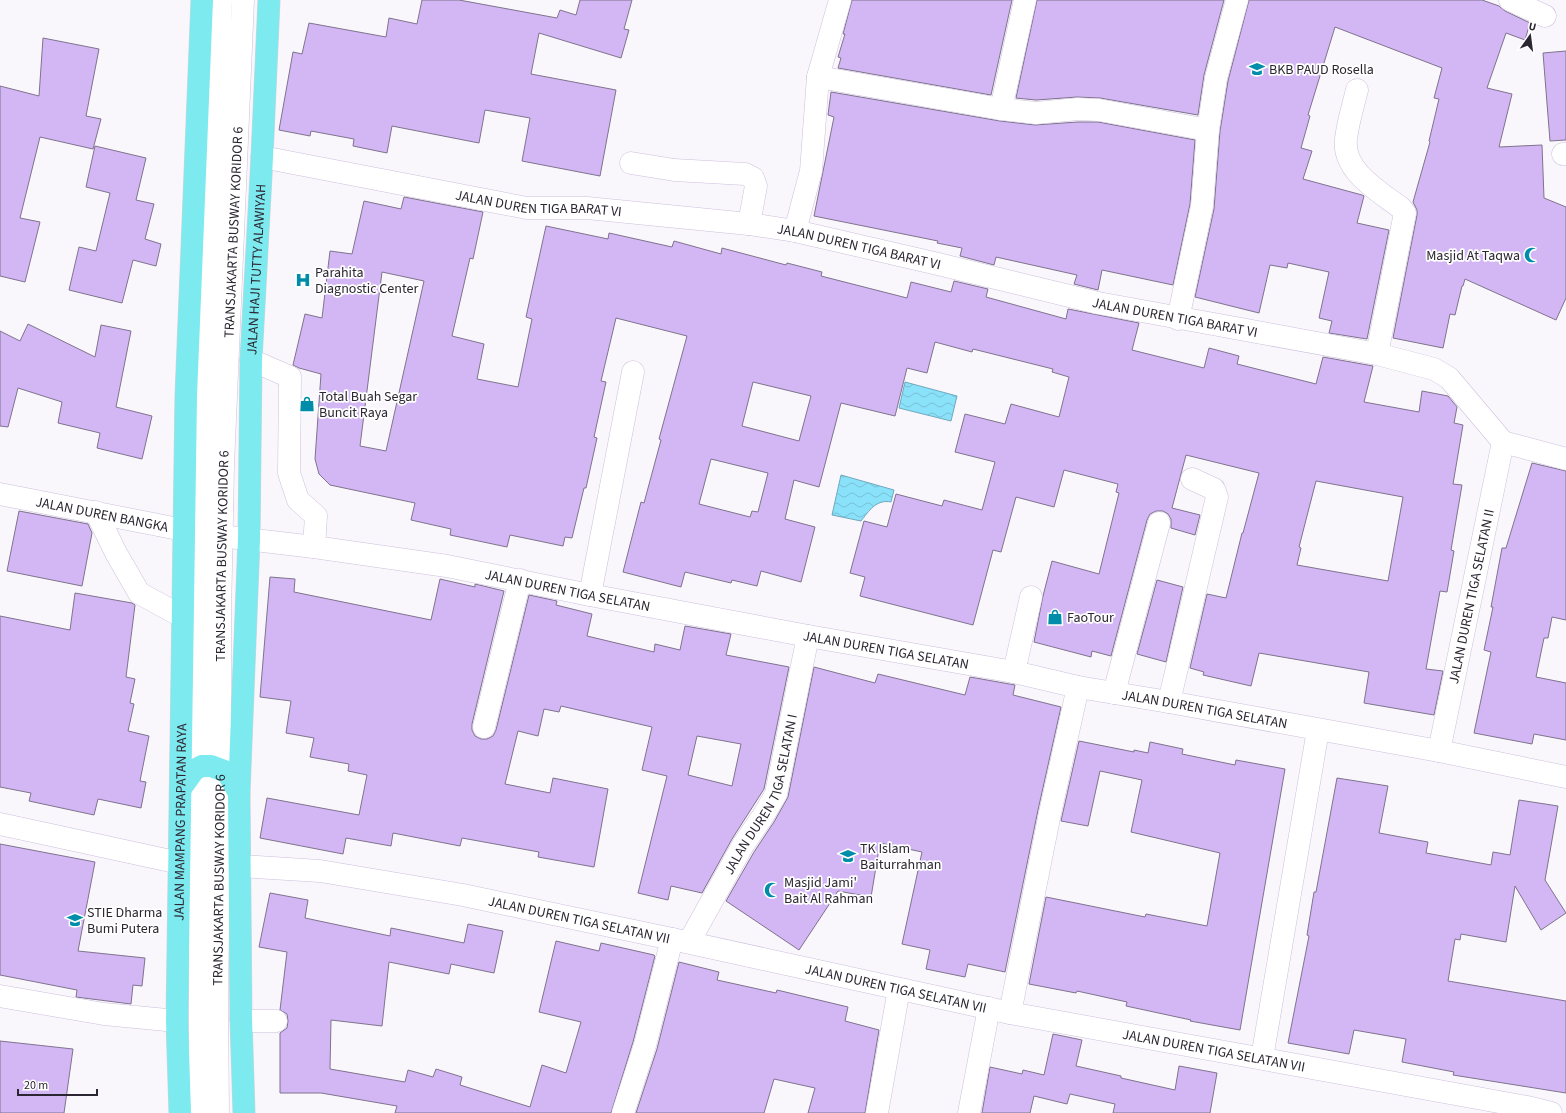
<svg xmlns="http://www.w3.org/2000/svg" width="1566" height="1113" viewBox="0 0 1566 1113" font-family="'Source Sans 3',sans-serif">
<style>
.water{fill:url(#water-waves);stroke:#6ea9be}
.building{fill:#d3b7f5;stroke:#7f738d;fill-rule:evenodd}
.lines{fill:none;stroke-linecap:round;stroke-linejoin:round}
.minor-casing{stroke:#cdc0dd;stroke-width:23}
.major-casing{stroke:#d5d4d6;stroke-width:23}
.minor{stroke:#fff;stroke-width:22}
.major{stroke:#7deaef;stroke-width:22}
.labels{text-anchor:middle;stroke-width:3.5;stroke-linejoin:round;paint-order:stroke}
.poi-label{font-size:14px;fill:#2b2631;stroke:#fff;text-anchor:start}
.street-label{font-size:14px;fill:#2b2631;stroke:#fff}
</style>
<defs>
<pattern id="water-waves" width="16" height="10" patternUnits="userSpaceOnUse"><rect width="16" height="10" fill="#8ae1fa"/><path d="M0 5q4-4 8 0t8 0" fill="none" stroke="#77c1d7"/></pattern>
</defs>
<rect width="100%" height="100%" fill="#f9f6fc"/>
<g class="water">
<polygon points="905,382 957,396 951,421 899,408"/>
<path d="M841 475 894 490 891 502C876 499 869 511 861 521L832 515Z"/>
</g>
<g class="building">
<polygon points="422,0 459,0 557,18 560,10 576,15 580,0 632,0 624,29 629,30 621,58 539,33 531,74 616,90 600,176 522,161 530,118 485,110 479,143 392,126 387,153 353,146 354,139 311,131 310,136 279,130 293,52 302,54 309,23 386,37 389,18 417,24"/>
<polygon points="852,0 1012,0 991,95 838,68 841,58 838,57 845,34 843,34"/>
<polygon points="1037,0 1224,0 1204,75 1198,115 1100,98 1077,97 1036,100 1016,98"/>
<polygon points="1249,0 1482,0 1499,6 1505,11 1530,23 1525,40 1506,33 1487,88 1512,94 1499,147 1542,145 1544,198 1566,207 1566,298 1556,320 1465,279 1463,286 1462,286 1455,315 1450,314 1443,348 1393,338 1417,215 1417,210 1413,202 1430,142 1429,141 1439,99 1434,98 1442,68 1335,27 1308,115 1310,116 1301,148 1312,151 1303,179 1362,195 1364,196 1357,223 1389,230 1367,339 1329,333 1332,321 1319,318 1329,272 1288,263 1287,268 1270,265 1259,313 1195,297 1214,209 1220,131 1228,81"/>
<polygon points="43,38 99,49 86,116 101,119 93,149 40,137 20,218 40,222 25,282 0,276 0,86 39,96"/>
<polygon points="1566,51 1566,140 1550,141 1543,53"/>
<polygon points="831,92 1000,121 1035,125 1078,122 1098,122 1195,140 1190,204 1173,285 1102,270 1098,290 1074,284 1077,275 996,257 994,265 960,256 962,248 937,243 938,241 814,216 834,117 828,115"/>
<polygon points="95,146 146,158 136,200 154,204 145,239 161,244 156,266 133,260 122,303 69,290 79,247 96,251 110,193 86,187"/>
<path d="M404 197 483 212 473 259 470 258 452 336 484 344 477 379 518 387 532 319 526 317 546 226 608 239 609 233 672 247 674 241 721 254 722 248 786 265 787 263 822 272 821 276 907 298 911 282 951 292 954 281 988 289 986 297 1066 319 1068 309 1139 323 1132 350 1204 368 1209 348 1239 356 1237 364 1316 384 1323 357 1373 366 1364 402 1419 412 1422 391 1448 396 1457 407 1454 423 1463 425 1453 484 1462 485 1451 550 1454 551 1447 592 1440 591 1426 669 1443 671 1434 715 1364 703 1369 672 1259 653 1251 686 1203 675 1204 672 1190 668 1207 594 1226 598 1242 533H1243L1259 473 1186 455 1172 508 1200 515 1195 535 1171 528V519L1168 514 1163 511H1156L1150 514 1147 520 1111 656 1092 651 1091 657 1034 642 1043 596 1052 561 1099 574 1119 493 1116 492 1118 484 1064 470 1054 507 1016 497 1001 552 993 550 973 625 860 596 865 577 850 573 864 521 887 527 896 494 942 506 944 500 982 510 995 462 955 452 965 414 1005 424 1011 404 1059 417 1069 377 1052 372 1053 369 973 349 972 352 935 342 927 373 907 368 895 416 841 403 819 487 794 480 785 519 815 527 801 582 761 571 757 586 732 580 731 583 685 572 681 587 623 572 641 502 644 503 661 440 659 439 687 336 616 318 601 381 606 382 594 437 597 438 586 488H584L572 538 565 537 563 546 510 535 507 547 450 535 451 529 411 520 415 503 330 485 319 474 315 459 321 374 299 368 293 365 305 314 322 318 330 251 352 254 364 201 401 209ZM382 272 424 281 386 451 360 446ZM753 382 811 396 799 441 742 426ZM711 459 768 473 758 512 752 511 750 517 699 504ZM1316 481 1403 497 1388 581 1297 565 1301 548 1299 547Z"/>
<polygon points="28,324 95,357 101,325 131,331 116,407 152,416 142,459 97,448 100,433 58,423 62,402 18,388 8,427 0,426 0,331 20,341"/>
<polygon points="1532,463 1566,471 1566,620 1552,617 1548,638 1544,638 1536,677 1566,683 1566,740 1534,734 1532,744 1474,733 1491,652 1484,650 1493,607 1491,607 1502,548 1506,548"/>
<polygon points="19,511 88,524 92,533 82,586 7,571"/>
<path d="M270 577 295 579 294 592 431 620 440 579 475 587V584L504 591 472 724V730L475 736 481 739H487L493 736 496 730 529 595 557 601 556 605 592 614 587 636 654 652 655 644 680 650 685 626 731 634 726 655 789 667 764 789 732 839 702 893 671 886 668 900 638 893 667 776 642 770 652 727 561 706 559 712 544 709 538 736 518 731 505 784 550 793 553 778 608 789 594 867 538 857 539 852 462 838 460 846 393 833 391 846 346 838 343 854 260 838 267 798 359 815 367 775 348 771 349 764 310 757 314 738 286 733 291 701 260 697ZM697 736 741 744 732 786 688 775Z"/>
<polygon points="1157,580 1183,587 1166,662 1137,654"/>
<polygon points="75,593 132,603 135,605 126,677 135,679 130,703 134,704 128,731 149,736 140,781 146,782 141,808 98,799 94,815 29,801 31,793 0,787 0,616 70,630"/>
<polygon points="814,667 875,683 878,674 965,695 970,677 1015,685 1013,695 1061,707 1038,810 1005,972 968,964 965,977 926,969 930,950 902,944 922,852 880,843 871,897 838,891 799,950 726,901 754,852 774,822 788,797"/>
<polygon points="1079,741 1134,752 1134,750 1148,753 1150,742 1183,749 1182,754 1235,765 1236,760 1285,769 1240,1030 1190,1021 1191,1020 1126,1006 1127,1002 1077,991 1076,993 1029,984 1046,897 1145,917 1146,914 1207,926 1220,853 1131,832 1142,780 1100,771 1088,826 1061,821"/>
<polygon points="1337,778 1388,786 1379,833 1428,842 1426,853 1491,865 1493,852 1510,855 1519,800 1558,806 1545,880 1566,913 1541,930 1515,886 1506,942 1461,934 1460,940 1455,939 1448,981 1566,1001 1566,1093 1453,1075 1454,1072 1402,1062 1406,1039 1354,1030 1349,1054 1288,1043 1309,936 1307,935 1314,892 1316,892"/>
<polygon points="0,844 95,862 78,951 145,958 142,986 133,985 131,1004 76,997 77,990 0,975"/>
<polygon points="270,893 308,900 305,918 390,936 391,928 464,943 468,924 503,931 494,973 451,964 449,974 389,962 382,1026 331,1020 330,1069 405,1082 408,1070 433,1077 436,1069 462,1077 460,1085 530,1107 542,1065 566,1073 581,1022 539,1012 556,941 599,951 601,943 654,955 655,956 633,1042 611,1113 395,1113 397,1106 321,1093 280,1093 280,1033 287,1028 288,1021 287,1014 280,1010 287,952 259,947"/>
<polygon points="679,962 719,972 717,980 776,993 777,990 848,1007 845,1021 879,1030 865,1113 808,1113 815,1088 774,1079 764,1113 636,1113 657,1049"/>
<polygon points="1053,1034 1082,1040 1076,1066 1121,1076 1121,1078 1175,1090 1179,1066 1217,1073 1210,1113 1113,1113 1115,1104 1070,1094 1067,1104 1034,1096 1030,1113 982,1113 990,1067 1022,1074 1023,1070 1044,1075"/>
<polygon points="0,1041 73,1049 64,1113 0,1113"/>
</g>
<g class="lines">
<defs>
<g id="minor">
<polyline points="1510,0 1545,16"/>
<polyline points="818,77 1001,109 1036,113 1078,109 1099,110 1208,130"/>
<path d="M1357 90C1353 106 1348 122 1346 139 1342 171 1380 192 1401 208L1405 213 1377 354"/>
<polyline points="1001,109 1025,0"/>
<polyline points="1563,154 1566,154"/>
<path id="s1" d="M262 157 527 208H587L749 224 795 231 938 264 1098 303 1377 354 1434 369 1449 378 1503 442 1566 459"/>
<polyline points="631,163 674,170 745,174 753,178 756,186 749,224"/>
<polyline points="795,231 811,171 818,77 840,0"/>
<polyline points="1178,319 1202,206 1208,130 1216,78 1237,0"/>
<polyline points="251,360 290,377 289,473 298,500 316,516 314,547"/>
<path id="s2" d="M0 494 204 534 314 547 447 566 590 595 808 636 1014 672 1078 687 1169 702 1439 751 1566 777"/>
<polyline points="96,512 116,553 139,593 183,617"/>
<polyline points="590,595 633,372"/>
<polyline points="1014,672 1031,597"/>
<polyline points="1114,693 1159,523"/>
<polyline points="1169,702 1217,497 1214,489 1192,479"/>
<polyline points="484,727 520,580"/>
<path id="s3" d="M1439 751 1503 442"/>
<polyline points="0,824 180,863"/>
<path id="s4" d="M240 866 320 871 463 895 672 939 1010 1013 1527 1107 1551 1113"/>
<path id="s5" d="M689 942 743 845 763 816 776 794 808 636"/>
<polyline points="0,996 104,1014 177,1021"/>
<polyline points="1010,1013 1050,813 1078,687"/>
<polyline points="241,1019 250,1021 276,1021"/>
<polyline points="1262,1058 1318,730"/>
<polyline points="202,1113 200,1085 200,889 204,534 209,314 216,175 221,0"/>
<path id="s6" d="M218 1113 217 1005 220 769V616L223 466 243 0"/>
<polyline points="623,1113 645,1045 672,939"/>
<polyline points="877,1113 899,989"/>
<polyline points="969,1113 989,1008"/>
</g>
<g id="major">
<polyline points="181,788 194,770 202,766 211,766 227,772 239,793"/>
<path id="s7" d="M180 1113 177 1021 186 396 202 0"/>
<path id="s8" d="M244 1113 241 1019 239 793 249 539 251 360 262 157 269 0"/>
</g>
</defs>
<use href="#minor" class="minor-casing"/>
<use href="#major" class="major-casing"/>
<use href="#minor" class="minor"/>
<use href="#major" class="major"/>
</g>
<defs>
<symbol id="school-bare" viewBox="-9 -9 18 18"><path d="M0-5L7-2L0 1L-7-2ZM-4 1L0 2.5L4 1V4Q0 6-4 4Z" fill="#008daa" stroke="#fff" stroke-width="2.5" paint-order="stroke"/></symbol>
<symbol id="mosque-bare" viewBox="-9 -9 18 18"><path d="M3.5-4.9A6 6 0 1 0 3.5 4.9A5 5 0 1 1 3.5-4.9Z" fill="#008daa" stroke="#fff" stroke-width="2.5" paint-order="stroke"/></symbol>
<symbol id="hospital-bare" viewBox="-9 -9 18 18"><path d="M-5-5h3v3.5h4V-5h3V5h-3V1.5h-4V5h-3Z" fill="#008daa" stroke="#fff" stroke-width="2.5" paint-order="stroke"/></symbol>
<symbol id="shop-bare" viewBox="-9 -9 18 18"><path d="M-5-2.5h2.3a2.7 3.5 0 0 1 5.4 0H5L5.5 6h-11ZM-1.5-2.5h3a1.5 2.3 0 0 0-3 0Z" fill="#008daa" stroke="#fff" stroke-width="2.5" paint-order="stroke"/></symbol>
<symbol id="university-bare" viewBox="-9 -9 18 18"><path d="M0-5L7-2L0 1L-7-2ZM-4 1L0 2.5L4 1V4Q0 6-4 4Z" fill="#008daa" stroke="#fff" stroke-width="2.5" paint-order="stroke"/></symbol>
</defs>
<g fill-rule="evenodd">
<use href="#school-bare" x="1246" y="58" width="22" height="22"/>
<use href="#mosque-bare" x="1521" y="244" width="22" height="22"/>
<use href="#hospital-bare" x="292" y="269" width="22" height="22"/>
<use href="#shop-bare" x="296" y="393" width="22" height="22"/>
<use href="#shop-bare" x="1044" y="606" width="22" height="22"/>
<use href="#school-bare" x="837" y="845" width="22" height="22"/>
<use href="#mosque-bare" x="761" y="879" width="22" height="22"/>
<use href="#university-bare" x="64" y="909" width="22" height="22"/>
</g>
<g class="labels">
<g class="poi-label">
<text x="1269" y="74">BKB PAUD Rosella</text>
<text x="1520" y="260" text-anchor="end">Masjid At Taqwa</text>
<text x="315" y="277">Parahita<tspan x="315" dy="16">Diagnostic Center</tspan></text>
<text x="319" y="401">Total Buah Segar<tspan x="319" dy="16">Buncit Raya</tspan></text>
<text x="1067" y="622">FaoTour</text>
<text x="860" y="853">TK Islam<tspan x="860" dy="16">Baiturrahman</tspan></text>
<text x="784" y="887">Masjid Jami'<tspan x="784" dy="16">Bait Al Rahman</tspan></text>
<text x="87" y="917">STIE Dharma<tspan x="87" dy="16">Bumi Putera</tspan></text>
</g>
<g class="street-label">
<text dy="5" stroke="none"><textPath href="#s1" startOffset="281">JALAN DUREN TIGA BARAT VI</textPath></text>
<text dy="5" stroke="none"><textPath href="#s6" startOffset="881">TRANSJAKARTA BUSWAY KORIDOR 6</textPath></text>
<text dy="5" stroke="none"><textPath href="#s1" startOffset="605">JALAN DUREN TIGA BARAT VI</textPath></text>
<text dy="5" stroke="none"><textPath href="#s8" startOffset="844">JALAN HAJI TUTTY ALAWIYAH</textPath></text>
<text dy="5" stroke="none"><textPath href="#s1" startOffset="929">JALAN DUREN TIGA BARAT VI</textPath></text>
<text dy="5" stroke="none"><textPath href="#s2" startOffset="104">JALAN DUREN BANGKA</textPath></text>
<text dy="5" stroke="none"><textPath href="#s6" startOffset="557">TRANSJAKARTA BUSWAY KORIDOR 6</textPath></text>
<text dy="5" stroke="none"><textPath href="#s2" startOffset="576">JALAN DUREN TIGA SELATAN</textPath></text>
<text dy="5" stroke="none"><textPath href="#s3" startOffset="158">JALAN DUREN TIGA SELATAN II</textPath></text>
<text dy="5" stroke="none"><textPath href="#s2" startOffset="900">JALAN DUREN TIGA SELATAN</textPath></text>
<text dy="5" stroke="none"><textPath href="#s2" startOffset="1224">JALAN DUREN TIGA SELATAN</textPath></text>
<text dy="5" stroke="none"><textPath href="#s5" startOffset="166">JALAN DUREN TIGA SELATAN I</textPath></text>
<text dy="5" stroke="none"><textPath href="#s7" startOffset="291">JALAN MAMPANG PRAPATAN RAYA</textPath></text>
<text dy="5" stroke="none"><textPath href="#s6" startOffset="233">TRANSJAKARTA BUSWAY KORIDOR 6</textPath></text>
<text dy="5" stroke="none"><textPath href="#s4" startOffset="344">JALAN DUREN TIGA SELATAN VII</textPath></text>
<text dy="5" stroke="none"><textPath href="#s4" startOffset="668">JALAN DUREN TIGA SELATAN VII</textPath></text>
<text dy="5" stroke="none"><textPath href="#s4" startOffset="992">JALAN DUREN TIGA SELATAN VII</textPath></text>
</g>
</g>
<g transform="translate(1530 36) rotate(14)" stroke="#ffffff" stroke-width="3" paint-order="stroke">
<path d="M0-3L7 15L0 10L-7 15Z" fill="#2b2631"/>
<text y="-6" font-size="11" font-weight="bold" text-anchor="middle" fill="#2b2631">U</text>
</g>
<path d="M18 1089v6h79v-6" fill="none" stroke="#2b2631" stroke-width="2"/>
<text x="24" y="1089" font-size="12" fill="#2b2631" stroke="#ffffff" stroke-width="3" paint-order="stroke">20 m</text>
</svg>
